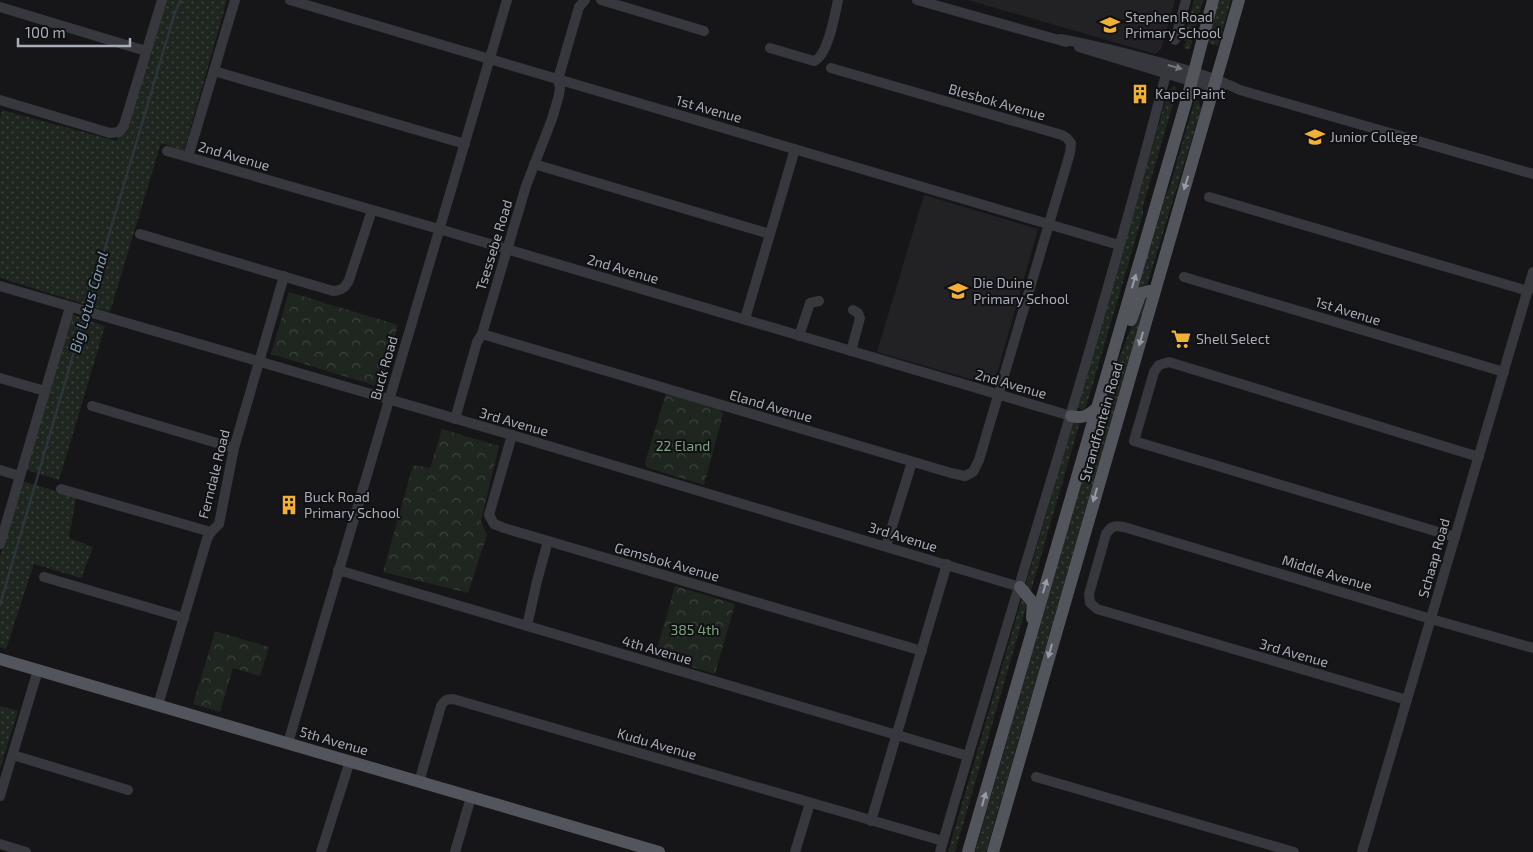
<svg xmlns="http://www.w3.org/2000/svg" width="1533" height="852" viewBox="0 0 1533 852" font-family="'Exo 2',sans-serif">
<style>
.built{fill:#222225}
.grass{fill:url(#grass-dots)}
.park{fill:url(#park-crowns)}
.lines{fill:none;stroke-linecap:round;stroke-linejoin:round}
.stream{stroke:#2c353c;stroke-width:2.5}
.minor{stroke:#37383d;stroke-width:10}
.major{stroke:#53555c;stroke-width:12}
.oneway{fill:#757881}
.oneway2{fill:#979ba6}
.labels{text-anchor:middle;stroke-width:4;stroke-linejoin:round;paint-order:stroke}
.poi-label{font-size:14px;fill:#a8adb8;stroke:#111113;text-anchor:start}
.street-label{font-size:14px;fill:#a8adb8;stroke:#111113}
.park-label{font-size:14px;fill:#7fa381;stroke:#111113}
.water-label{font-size:15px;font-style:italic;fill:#7f9bb3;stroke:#111113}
</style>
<defs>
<pattern id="grass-dots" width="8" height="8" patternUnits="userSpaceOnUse" patternTransform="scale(1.25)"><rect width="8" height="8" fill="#1e261f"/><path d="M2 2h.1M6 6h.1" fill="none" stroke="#3c433d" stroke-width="1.8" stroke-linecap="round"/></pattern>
<pattern id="park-crowns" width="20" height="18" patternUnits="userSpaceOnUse" patternTransform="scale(1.25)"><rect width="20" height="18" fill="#1e261f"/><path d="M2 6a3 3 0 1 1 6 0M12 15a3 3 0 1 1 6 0" fill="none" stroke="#3c433d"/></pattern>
</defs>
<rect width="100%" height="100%" fill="#161618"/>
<g class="built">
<polygon points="968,0 1175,0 1161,49 1155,54"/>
<polygon points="924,195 1038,229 995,381 987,384 877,352"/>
</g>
<g class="grass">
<polygon points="166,0 227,0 184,151 161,143 110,312 0,278 0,118 2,110 117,141"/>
<polygon points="1194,0 1203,0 1190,49 1185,49 1184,47 1186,42 1184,40"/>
<polygon points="1219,0 1231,0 1218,46 1208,43"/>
<polygon points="1175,86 1177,91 1143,206 1143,214 1087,404 1085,409 1081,410 1078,407 1079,403 1125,245 1127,237 1163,109 1168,95 1172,87"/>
<polygon points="1195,99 1199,101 1201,109 1147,285 1142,286 1133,296 1162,202 1169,189"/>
<polygon points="1147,298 986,852 975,852 1110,383 1141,301"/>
<polygon points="68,313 105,326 59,480 27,470"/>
<polygon points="1080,422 955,852 948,852 1073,423"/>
<polygon points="22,481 76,497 69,538 93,547 81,578 34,564 6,649 0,647 0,557"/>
<polygon points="0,706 18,711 0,769"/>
</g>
<g class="park">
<polygon points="289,292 398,325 380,387 271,354"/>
<polygon points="666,393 719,408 723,414 704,485 648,468 645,463"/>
<polygon points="442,429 499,446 481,521 487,535 468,593 383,572 413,465 430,468"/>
<polygon points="675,586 735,604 715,674 655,656"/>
<polygon points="215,631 269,647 260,676 233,668 220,712 193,704"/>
</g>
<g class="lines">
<g class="stream">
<polyline points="87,309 175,12 181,0"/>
<polyline points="0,605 85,314"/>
</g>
<g class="minor">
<polyline points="290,0 1119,245"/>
<polyline points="601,0 704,31"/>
<polyline points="917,0 1066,42"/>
<polyline points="0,7 146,51"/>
<path d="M1060 39C1095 45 1128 54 1162 63 1190 71 1214 77 1240 90L1533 174"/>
<polyline points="1175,40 1186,0"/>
<polyline points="1079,47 1191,81 1221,89"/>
<path d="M770 48 814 61C828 56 835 14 838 0"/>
<polyline points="214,71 465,144"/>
<polyline points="0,100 110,133 119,132 124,125 162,0"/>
<polyline points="167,151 439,229 1071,416"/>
<polyline points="188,157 235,0"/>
<polyline points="534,164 770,234"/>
<polyline points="1209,197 1528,291"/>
<path d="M140 234 333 291C342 290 345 288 349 280L372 210"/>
<polyline points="1184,277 1504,372"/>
<polyline points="0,286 512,435 1020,587"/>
<polyline points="745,319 795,149"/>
<polyline points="482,334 951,473 965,476 973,472 979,460 1070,153 1071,143 1067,138 1062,135 831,68"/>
<polyline points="799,336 810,303 819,301"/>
<polyline points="851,351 860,318 858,313 853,310"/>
<polyline points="0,378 45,391"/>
<polyline points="92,406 234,448"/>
<polyline points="455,419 477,342 482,334 526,186 552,119 559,95 560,88 558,79 579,7 585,0"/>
<polyline points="512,435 489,515 494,524 504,528 922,651"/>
<polyline points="0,470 20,476"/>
<polyline points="61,489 211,532"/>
<polyline points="1455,537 1134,441 1154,372 1159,365 1169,362 1479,457"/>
<polyline points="0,544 70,307"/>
<polyline points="886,546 912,462"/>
<polyline points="338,570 968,756"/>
<polyline points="44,577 184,618"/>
<polyline points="527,626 537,581 548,541"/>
<path d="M1407 700 1097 609 1090 603 1089 594 1106 534C1111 526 1115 525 1124 527L1431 619 1533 648"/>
<polyline points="158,705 207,539 211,532 219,524 234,448 284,276"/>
<polyline points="288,743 507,0"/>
<polyline points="13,755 128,790"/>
<polyline points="1036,777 1294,852"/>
<path d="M419 782 441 706C444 701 446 699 453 699L943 841"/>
<polyline points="0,796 38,670"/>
<polyline points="871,821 947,564"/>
<polyline points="0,844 26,852"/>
<polyline points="321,852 350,761"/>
<polyline points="455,852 471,797"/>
<polyline points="795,852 810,803"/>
<path d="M940 852C1015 592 1099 335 1166 74"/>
<polyline points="1362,852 1533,272"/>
</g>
<g class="major">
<polyline points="1131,320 1141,293 1149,291 1154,293"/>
<path d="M1071 416C1082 419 1088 416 1097 408"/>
<polyline points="1020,587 1033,603 1032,618"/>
<polyline points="0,659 659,852"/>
<polyline points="968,852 1188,95 1213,0"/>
<polyline points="993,852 1239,0"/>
</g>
</g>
<defs><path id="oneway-solid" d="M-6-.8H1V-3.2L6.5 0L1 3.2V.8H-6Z" transform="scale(1.25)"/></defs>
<use class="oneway" href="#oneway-solid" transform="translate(1175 67) rotate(16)"/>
<g class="oneway2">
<use href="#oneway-solid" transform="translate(1186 183) rotate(107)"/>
<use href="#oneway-solid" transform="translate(1134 281) rotate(-74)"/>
<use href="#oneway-solid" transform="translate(1141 339) rotate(106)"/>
<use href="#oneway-solid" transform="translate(1095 495) rotate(106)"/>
<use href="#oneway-solid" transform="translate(1045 586) rotate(-74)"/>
<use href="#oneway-solid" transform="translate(1050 651) rotate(106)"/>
<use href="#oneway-solid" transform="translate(984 799) rotate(-74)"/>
</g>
<defs>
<symbol id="school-bare" viewBox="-9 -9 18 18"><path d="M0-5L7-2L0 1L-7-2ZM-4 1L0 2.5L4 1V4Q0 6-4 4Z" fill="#f2b134" stroke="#111113" stroke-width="2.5" paint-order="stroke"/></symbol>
<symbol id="building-bare" viewBox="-9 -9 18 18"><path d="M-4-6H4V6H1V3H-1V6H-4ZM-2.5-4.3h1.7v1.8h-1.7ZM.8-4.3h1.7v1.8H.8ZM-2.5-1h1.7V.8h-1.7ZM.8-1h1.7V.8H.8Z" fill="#f2b134" stroke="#111113" stroke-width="2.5" paint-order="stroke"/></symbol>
<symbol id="supermarket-bare" viewBox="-9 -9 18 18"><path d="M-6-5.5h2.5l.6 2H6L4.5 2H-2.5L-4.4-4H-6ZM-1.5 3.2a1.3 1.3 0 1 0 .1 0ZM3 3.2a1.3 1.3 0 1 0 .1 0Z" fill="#f2b134" stroke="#111113" stroke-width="2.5" paint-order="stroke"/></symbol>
</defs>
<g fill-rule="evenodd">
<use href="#school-bare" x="1096" y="11" width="28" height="28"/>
<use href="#building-bare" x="1126" y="80" width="28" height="28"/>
<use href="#school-bare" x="1301" y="123" width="28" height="28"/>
<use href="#school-bare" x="944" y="277" width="28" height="28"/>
<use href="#supermarket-bare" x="1167" y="325" width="28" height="28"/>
<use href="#building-bare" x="275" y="491" width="28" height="28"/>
</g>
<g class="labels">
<g class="poi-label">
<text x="1125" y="22">Stephen Road<tspan x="1125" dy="16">Primary School</tspan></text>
<text x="1155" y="99">Kapci Paint</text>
<text x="1330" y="142">Junior College</text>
<text x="973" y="288">Die Duine<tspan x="973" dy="16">Primary School</tspan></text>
<text x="1196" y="344">Shell Select</text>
<text x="304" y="502">Buck Road<tspan x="304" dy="16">Primary School</tspan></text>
</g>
<g class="street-label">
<text transform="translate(997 102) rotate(16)" y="5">Blesbok Avenue</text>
<text transform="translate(709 109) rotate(16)" y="5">1st Avenue</text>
<text transform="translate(234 156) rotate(16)" y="5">2nd Avenue</text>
<text transform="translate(494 245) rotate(-73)" y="5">Tsessebe Road</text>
<text transform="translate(623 269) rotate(16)" y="5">2nd Avenue</text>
<text transform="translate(1348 311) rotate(17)" y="5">1st Avenue</text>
<text transform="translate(384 368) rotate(-74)" y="5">Buck Road</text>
<text transform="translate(1011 384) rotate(16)" y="5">2nd Avenue</text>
<text transform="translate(771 406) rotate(16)" y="5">Eland Avenue</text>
<text transform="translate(514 422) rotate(16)" y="5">3rd Avenue</text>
<text transform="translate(1101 422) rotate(-74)" y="5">Strandfontein Road</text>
<text transform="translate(214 474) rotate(-76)" y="5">Ferndale Road</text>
<text transform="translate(903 537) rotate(17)" y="5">3rd Avenue</text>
<text transform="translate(1434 558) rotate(-74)" y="5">Schaap Road</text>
<text transform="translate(667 562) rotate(16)" y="5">Gemsbok Avenue</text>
<text transform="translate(1327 573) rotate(17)" y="5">Middle Avenue</text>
<text transform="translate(657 650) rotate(16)" y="5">4th Avenue</text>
<text transform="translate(1294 653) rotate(16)" y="5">3rd Avenue</text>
<text transform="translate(334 741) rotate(16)" y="5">5th Avenue</text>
<text transform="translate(657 744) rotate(16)" y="5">Kudu Avenue</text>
</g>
<g class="park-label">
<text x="683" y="451">22 Eland</text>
<text x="695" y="635">385 4th</text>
</g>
<g class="water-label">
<text transform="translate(89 302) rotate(-74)" y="5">Big Lotus Canal</text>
</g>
</g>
<path d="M18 38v8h112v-8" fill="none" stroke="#a8adb8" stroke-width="2.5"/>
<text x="25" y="38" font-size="15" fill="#a8adb8" stroke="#111113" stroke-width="4" paint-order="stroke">100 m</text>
</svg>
